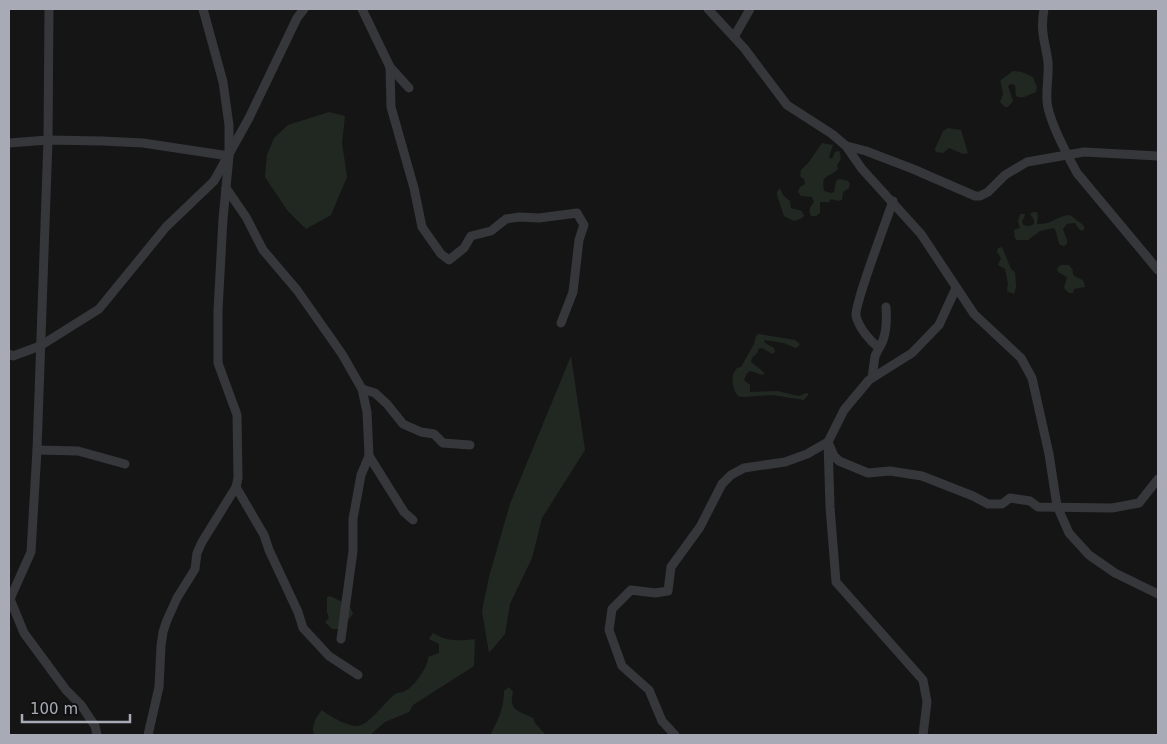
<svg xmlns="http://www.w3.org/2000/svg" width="1167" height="744" viewBox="0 0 1167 744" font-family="'DejaVu Sans',sans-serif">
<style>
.green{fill:#212822}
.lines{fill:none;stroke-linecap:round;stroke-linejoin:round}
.minor{stroke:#36373b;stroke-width:9}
</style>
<rect width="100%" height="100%" fill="#151516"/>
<g class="green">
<path d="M1013 71 1022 72 1033 77 1037 88 1036 92C1030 94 1022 100 1016 96L1015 85 1011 84 1008 86 1013 101 1008 107H1005L1000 102 1003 94C1000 75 997 84 1013 71Z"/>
<polygon points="329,112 345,116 342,143 347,177 331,215 306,229 287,210 265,177 267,155 274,138 288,125"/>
<polygon points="948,128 961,130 968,153 963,154 949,148 943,153 936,152 935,149 943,131"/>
<path d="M822 143 833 145 829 157 832 159 835 152 839 151C842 157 841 160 837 165L838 169C829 179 821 172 824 191L831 193 834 192 836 181 840 179 848 181 850 184 849 188 843 192 842 200 839 201 831 199 829 202H820V213L816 216H811C808 210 810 207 814 202L812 197 801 196 798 192 800 187 805 184 804 179 800 176 801 170 809 162Z"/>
<polygon points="780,188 783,195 790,201 791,208 802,211 804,216 802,218 794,221 784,216 777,195 777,192"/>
<path d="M1033 212H1037L1038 216 1037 224C1052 225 1058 215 1070 215L1083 225 1085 228 1082 231 1079 229 1075 223 1067 224 1063 229 1067 240V244L1064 246 1060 245C1057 240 1058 234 1054 228L1040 231 1028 240H1017L1015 238 1014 230 1020 228 1018 221 1020 214H1025L1024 218 1022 221 1023 225 1030 226 1034 224V220L1030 214Z"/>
<polygon points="1002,247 1011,269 1015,272 1016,287 1014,294 1007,291 1008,284 1005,269 998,265 1001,258 997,252 998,248"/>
<path d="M1061 265H1069C1078 275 1066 273 1083 280L1085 287 1074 289 1073 293H1069L1064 288 1067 277 1058 272 1057 268Z"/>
<path d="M759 334 795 340 800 344 798 347 795 348 784 343 764 340 765 343 774 348 775 352 772 354 762 348 758 349V352L752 358 751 362 765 373 762 375 751 371 747 373 744 380 750 385V392L777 391 799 396 806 393 809 394 804 400 772 395 743 397 738 396C733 390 732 382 733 374L737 368 741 367 754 344 756 336Z"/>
<polygon points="571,356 585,450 542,518 532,558 510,604 505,634 489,653 482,611 489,577 510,504"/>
<path d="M330 596C339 601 351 603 353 614L349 619 345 618 338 629H332L325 622 329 618 327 612V597Z"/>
<path d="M433 633C448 642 458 641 475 639L474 666 413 705 409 712 385 722 370 735H314C311 726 316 717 322 710 329 716 347 726 357 726 368 726 385 702 395 694 398 692 402 693 405 691 414 687 429 666 428 657L439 653V644L429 639Z"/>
<path d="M509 687 513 692C508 711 519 711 533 718L535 723 544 733V735H490C498 721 504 708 504 691Z"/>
</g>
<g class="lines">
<g class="minor">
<polyline points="49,9 48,140 37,450 31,552 10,599 24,633 66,690 81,705 95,726 97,735"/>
<polyline points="362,9 390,67 409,88"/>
<polyline points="708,9 744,48 787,105 832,134 846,146 862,169 921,234 974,314 1021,358 1032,378 1049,454 1057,506 1069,533 1089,555 1115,573 1158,594"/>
<path d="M1044 9C1040 33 1045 40 1048 62 1049 75 1046 88 1047 101 1048 119 1068 157 1077 173L1158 270"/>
<polyline points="734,37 750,9"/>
<polyline points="390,67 391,107 414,188 422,227 441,254 449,260 464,248 471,236 491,231 506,219 519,217 539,218 577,213 584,225 579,240 573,292 561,323"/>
<polyline points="9,143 48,140 102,141 143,143 229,156"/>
<polyline points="847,146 866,151 913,169 975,196 980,196 988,192 1005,175 1027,162 1084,152 1158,156"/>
<polyline points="226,188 246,217 263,250 297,290 342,354 362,389 367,412 369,456 404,512 413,520"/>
<path d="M879 348C887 337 887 321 886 307"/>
<polyline points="9,354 13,356 40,346 99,309 166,227 214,181 249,118 297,18 304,9"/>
<path d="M872 378 875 356 879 348C870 341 859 328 856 316 854 305 887 219 893 201"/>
<polyline points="362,389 375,393 387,404 403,424 421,432 434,434 443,443 470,445"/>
<polyline points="37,450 78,451 125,464"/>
<polyline points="236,487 264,535 269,550 298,612 303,628 329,656 358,675"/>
<polyline points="341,639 353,551 353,519 361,475 369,456"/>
<polyline points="148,735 159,687 161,646 163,632 167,620 177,598 195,569 197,553 202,542 236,487 238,478 237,415 218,363 218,310 223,219 229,156 229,125 223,82 203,9"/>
<polyline points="675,735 662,721 649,690 622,666 609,630 612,609 631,590 655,593 668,591 671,567 700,527 722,484 731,475 744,468 785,462 807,454 828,442 834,456 839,461 868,473 890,471 922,476 973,496 988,504 1002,504 1010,498 1030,501 1038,507 1112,508 1139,503 1158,479"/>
<polyline points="923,735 927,702 923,680 836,582 830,507 828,442 844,410 869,380 912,353 939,325 956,288"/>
</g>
</g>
<rect width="1167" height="744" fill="none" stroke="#a8abb5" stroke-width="20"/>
<path d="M22 714v8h108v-8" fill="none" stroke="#a8abb5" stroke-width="2.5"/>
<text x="30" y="714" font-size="15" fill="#a8abb5" stroke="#101011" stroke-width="4" paint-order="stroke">100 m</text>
</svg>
